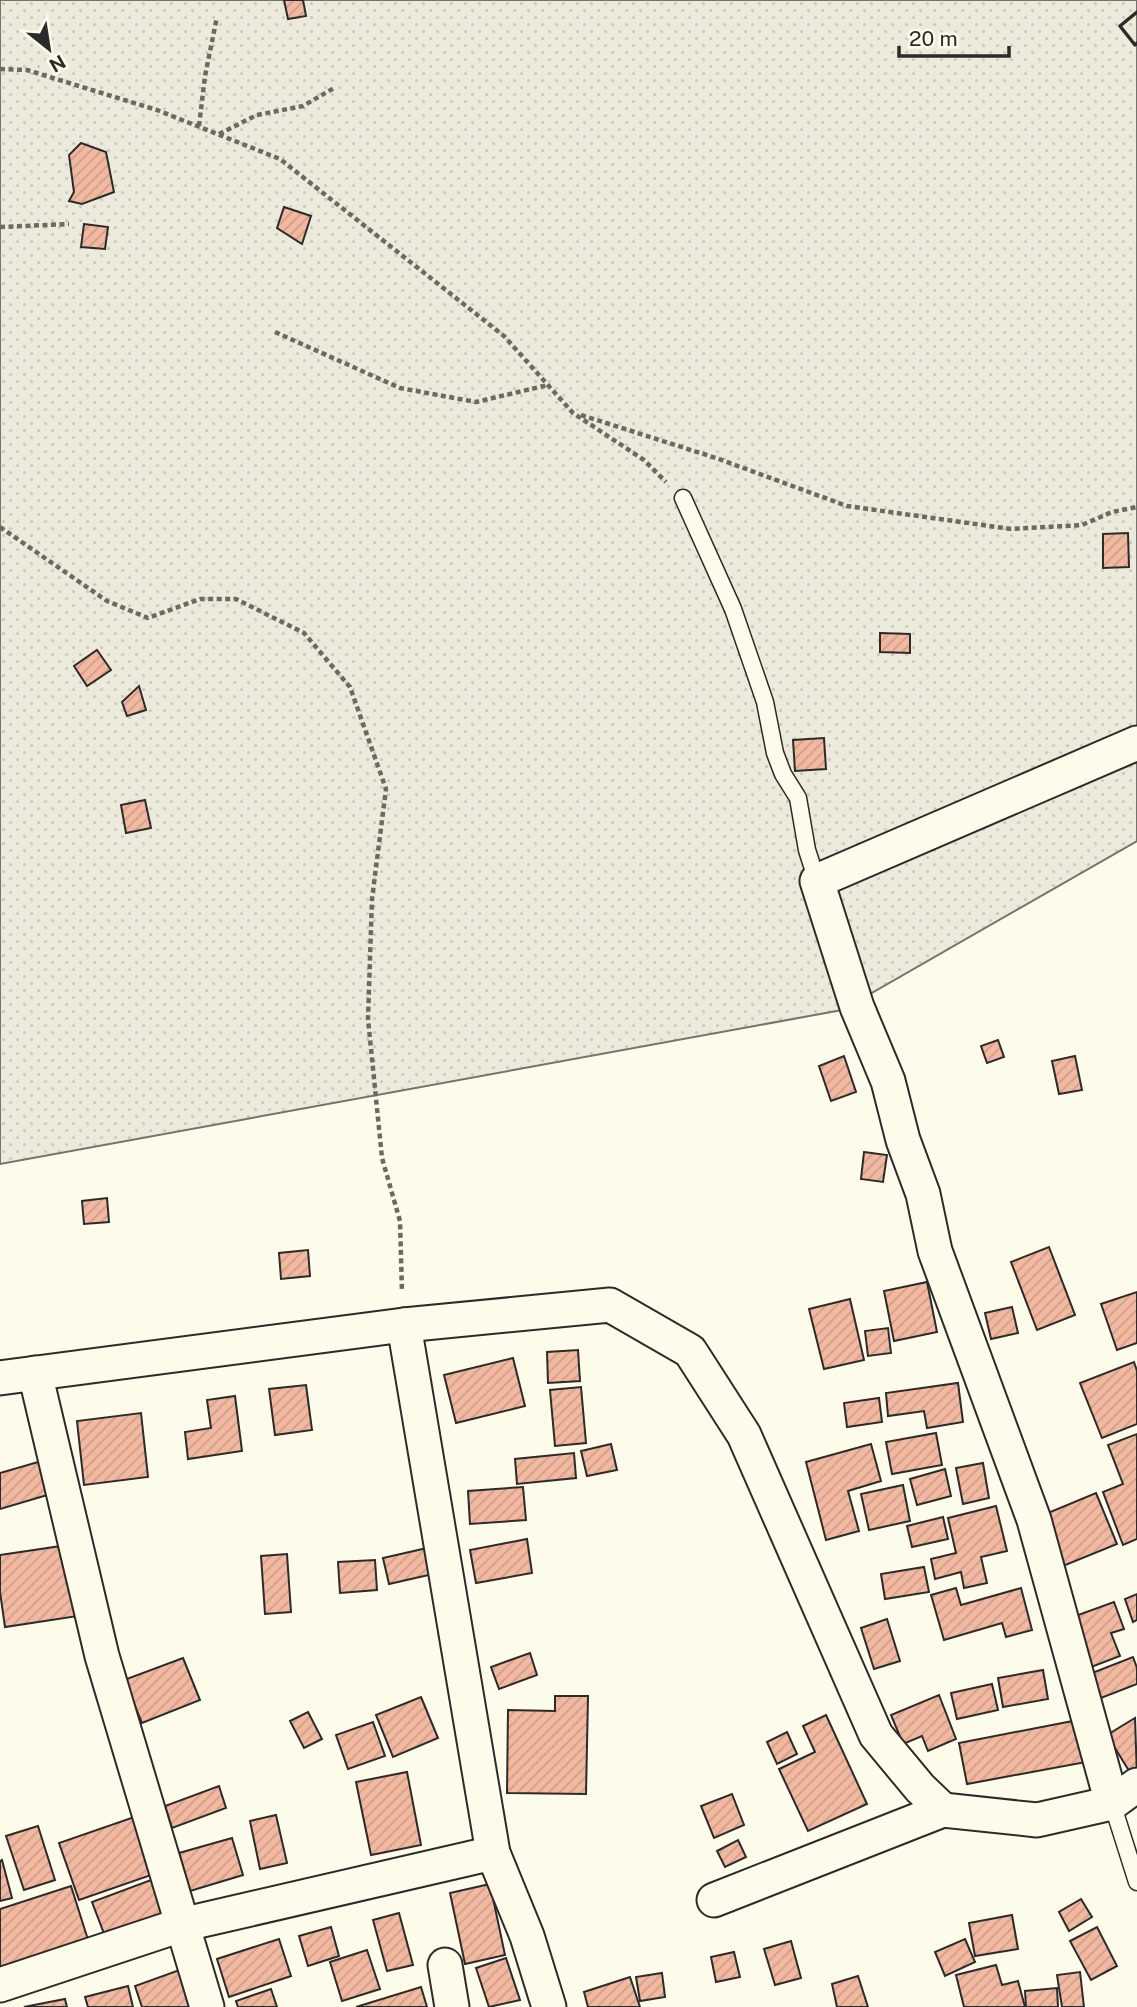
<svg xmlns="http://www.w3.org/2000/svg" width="1137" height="2007" viewBox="0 0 1137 2007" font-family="'Public Sans',sans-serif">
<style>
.grass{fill:url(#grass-dots);stroke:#74746e;stroke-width:2}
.building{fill:url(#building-hatch);stroke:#2b2b2b;stroke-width:2}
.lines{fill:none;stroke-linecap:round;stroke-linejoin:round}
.service-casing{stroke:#2b2b2b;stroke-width:19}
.minor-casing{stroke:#2b2b2b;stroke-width:37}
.path{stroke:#6a6964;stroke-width:4.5;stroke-dasharray:5 3.5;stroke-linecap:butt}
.service{stroke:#fdfbea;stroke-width:16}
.minor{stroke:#fdfbea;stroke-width:33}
.wall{stroke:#2b2b2b;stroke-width:3.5}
</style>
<defs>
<pattern id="grass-dots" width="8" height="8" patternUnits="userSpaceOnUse" patternTransform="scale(1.75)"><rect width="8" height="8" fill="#ecebdb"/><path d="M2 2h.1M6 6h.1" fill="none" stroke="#cbcabc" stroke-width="1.8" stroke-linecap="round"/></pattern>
<pattern id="building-hatch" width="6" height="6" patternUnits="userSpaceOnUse" patternTransform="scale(1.75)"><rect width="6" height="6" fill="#f2b8a0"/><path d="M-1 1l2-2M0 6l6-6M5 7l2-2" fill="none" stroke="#d09e8a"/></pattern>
</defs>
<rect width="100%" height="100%" fill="#fdfbea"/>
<polygon class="grass" points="0,0 1137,0 1137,841 842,1010 0,1164"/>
<g class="building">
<polygon points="284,0 303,0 306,16 288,19"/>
<polygon points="81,143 106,152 114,192 82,204 69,201 74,192 69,155"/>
<polygon points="284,207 311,216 302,244 277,228"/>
<polygon points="84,224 108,227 105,249 81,247"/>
<polygon points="1128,533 1129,567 1103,568 1103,534"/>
<polygon points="880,633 910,634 910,653 880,652"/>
<polygon points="97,650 111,670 87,686 74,666"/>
<polygon points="139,686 146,710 127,716 122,702"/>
<polygon points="824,738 826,769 795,771 793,740"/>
<polygon points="145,800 151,828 126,833 121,805"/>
<polygon points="998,1040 1004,1057 987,1063 981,1046"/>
<polygon points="844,1056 856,1092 831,1101 819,1066"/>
<polygon points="1075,1056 1082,1090 1059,1094 1052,1061"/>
<polygon points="864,1152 887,1155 883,1182 861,1179"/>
<polygon points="107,1198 109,1222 84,1224 82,1201"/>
<polygon points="1049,1247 1075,1315 1037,1330 1011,1262"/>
<polygon points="308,1250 310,1276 281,1279 279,1253"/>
<polygon points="927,1282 937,1332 894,1341 884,1291"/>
<polygon points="1137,1292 1137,1343 1117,1350 1101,1304"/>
<polygon points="850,1299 864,1360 824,1369 809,1309"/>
<polygon points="1012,1307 1018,1333 991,1339 985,1313"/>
<polygon points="888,1328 891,1353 868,1356 865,1331"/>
<polygon points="578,1350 580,1381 548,1383 547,1352"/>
<polygon points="513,1358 525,1406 456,1423 444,1375"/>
<polygon points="1134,1362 1137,1371 1137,1424 1102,1438 1080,1383"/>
<polygon points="958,1383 963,1422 927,1428 924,1411 888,1416 886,1393"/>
<polygon points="306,1385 312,1430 275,1435 269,1389"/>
<polygon points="581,1387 586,1443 555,1446 550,1390"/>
<polygon points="235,1396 242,1451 188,1459 185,1432 211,1428 207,1400"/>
<polygon points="879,1398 882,1422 847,1427 844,1403"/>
<polygon points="141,1413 148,1477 84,1485 77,1421"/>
<polygon points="936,1433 942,1465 892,1474 886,1442"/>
<polygon points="1137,1434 1137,1539 1123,1545 1103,1492 1123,1484 1108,1445"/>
<polygon points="611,1444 617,1470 587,1476 581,1451"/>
<polygon points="871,1444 881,1481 848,1491 859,1531 826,1540 806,1462"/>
<polygon points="574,1453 576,1478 517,1484 515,1459"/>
<polygon points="45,1460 54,1493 0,1509 0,1473"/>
<polygon points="983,1463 989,1498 963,1504 956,1468"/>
<polygon points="945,1469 951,1496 917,1505 910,1479"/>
<polygon points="903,1485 910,1521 869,1530 861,1494"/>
<polygon points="523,1487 526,1520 470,1524 468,1491"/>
<polygon points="1096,1493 1117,1544 1063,1566 1043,1515"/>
<polygon points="996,1506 1007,1551 981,1557 987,1583 964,1588 961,1572 935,1579 931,1559 956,1553 948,1518"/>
<polygon points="943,1517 948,1539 912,1547 907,1526"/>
<polygon points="527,1539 532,1573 476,1583 470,1550"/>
<polygon points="68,1545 78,1616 5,1627 0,1592 0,1555"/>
<polygon points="427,1548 433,1574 389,1584 383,1558"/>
<polygon points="287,1554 291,1612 265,1614 261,1556"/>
<polygon points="375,1560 377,1590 340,1593 338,1562"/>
<polygon points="924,1567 929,1592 885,1599 881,1574"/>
<polygon points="956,1588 961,1605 1021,1588 1032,1630 1006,1637 1002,1623 944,1640 931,1595"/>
<polygon points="1137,1594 1137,1620 1133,1622 1125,1599"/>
<polygon points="1114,1602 1124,1629 1111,1633 1120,1656 1086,1669 1067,1619"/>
<polygon points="887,1619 900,1661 874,1669 861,1628"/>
<polygon points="530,1653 537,1675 499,1689 491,1667"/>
<polygon points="1133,1657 1137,1668 1137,1684 1101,1698 1092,1673"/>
<polygon points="183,1658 200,1700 142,1723 124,1680"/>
<polygon points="1043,1670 1048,1699 1003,1707 998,1678"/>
<polygon points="992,1684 998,1710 957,1719 951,1693"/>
<polygon points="939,1695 956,1739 928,1751 922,1736 903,1744 891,1715"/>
<polygon points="555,1696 588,1696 586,1794 507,1793 508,1710 555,1711"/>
<polygon points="421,1697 438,1738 393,1757 376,1715"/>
<polygon points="308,1712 322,1739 304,1748 290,1721"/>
<polygon points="826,1715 867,1804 808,1831 779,1769 815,1752 803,1726"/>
<polygon points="1135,1718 1137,1777 1134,1779 1107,1735"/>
<polygon points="1078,1720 1086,1762 967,1784 959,1743"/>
<polygon points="373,1722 385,1756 348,1769 336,1735"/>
<polygon points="787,1732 797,1754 777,1764 767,1742"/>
<polygon points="407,1772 421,1845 371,1855 356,1782"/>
<polygon points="219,1786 226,1808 172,1828 165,1806"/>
<polygon points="732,1794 744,1825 714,1838 701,1806"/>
<polygon points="140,1815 160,1872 79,1900 59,1843"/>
<polygon points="276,1815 287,1863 260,1869 250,1821"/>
<polygon points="38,1826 55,1880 24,1890 6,1836"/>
<polygon points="232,1838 243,1875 190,1891 179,1853"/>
<polygon points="738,1840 746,1857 725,1867 717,1851"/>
<polygon points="2,1860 12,1898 0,1901 0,1861"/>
<polygon points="151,1880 166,1922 108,1944 92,1902"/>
<polygon points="490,1884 505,1955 465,1964 450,1893"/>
<polygon points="71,1886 90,1946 0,1971 0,1909"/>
<polygon points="1081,1899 1092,1917 1069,1931 1059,1912"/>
<polygon points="399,1913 413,1965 387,1971 373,1920"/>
<polygon points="1012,1915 1018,1949 975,1956 969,1923"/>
<polygon points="331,1927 339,1956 308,1966 299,1936"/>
<polygon points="1097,1927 1117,1966 1091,1980 1070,1941"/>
<polygon points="279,1939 291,1976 229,1997 217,1959"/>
<polygon points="965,1939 975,1962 945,1976 935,1952"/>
<polygon points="791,1941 801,1978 775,1985 764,1949"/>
<polygon points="367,1950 380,1989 342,2001 330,1962"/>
<polygon points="734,1952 740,1977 716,1982 711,1957"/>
<polygon points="506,1958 520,2000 489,2007 476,1968"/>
<polygon points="996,1965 1002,1985 1018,1981 1025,2007 964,2007 956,1975"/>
<polygon points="185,1968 198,2007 142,2007 135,1986"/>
<polygon points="1080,1972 1084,2007 1062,2007 1057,1975"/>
<polygon points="662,1973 665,1997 640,2001 636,1977"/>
<polygon points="858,1976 868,2007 837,2007 832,1984"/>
<polygon points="630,1977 640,2007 588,2007 584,1992"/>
<polygon points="128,1986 133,2007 88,2007 85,1997"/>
<polygon points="421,1987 427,2007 356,2007"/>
<polygon points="1057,1988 1058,2007 1026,2007 1025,1991"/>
<polygon points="271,1989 277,2007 238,2007 236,2001"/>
<polygon points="65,1999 67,2007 24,2007"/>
</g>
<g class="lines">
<defs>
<g id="service">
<polyline points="683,498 733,609 765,702 775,753 783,774 798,798 807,850 817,881"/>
<polyline points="1112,1803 1137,1882"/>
</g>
<g id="minor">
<polyline points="404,1325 493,1853 527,1936 549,2007"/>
<polyline points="35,1373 102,1656 207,2007"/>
<polyline points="0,1378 404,1325 610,1305 690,1351 744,1435 876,1735 920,1788 943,1810"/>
<polyline points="1112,1803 1034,1520 935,1251 923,1194 903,1140 888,1081 857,1007 817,881 1137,743"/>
<polyline points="714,1900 943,1810 1037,1820 1112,1803 1137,1785"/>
<polyline points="445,1965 452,2007"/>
<polyline points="0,1985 181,1925 493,1853"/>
</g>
</defs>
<use href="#service" class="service-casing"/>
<use href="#minor" class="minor-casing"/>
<g class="path">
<polyline points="0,69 27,70 157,110 280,159 504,336 573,413 644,460 666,482"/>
<polyline points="199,126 205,76 217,17"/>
<polyline points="219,134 257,115 303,106 334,88"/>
<polyline points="0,227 69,224"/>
<polyline points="275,332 400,388 476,402 548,385"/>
<polyline points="581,415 716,458 847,506 1011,529 1082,525 1112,512 1137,507"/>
<polyline points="0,527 107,601 148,618 200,599 236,599 304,633 350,687 386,789 372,899 368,1019 382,1158 400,1221 402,1292"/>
</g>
<use href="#service" class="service"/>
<use href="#minor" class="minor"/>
<polyline class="wall" points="1137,12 1120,26 1135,45 1137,43"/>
</g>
<g transform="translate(49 49) rotate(150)" stroke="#fdfbea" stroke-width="5" paint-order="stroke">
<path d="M0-5L12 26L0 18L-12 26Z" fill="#2b2b2b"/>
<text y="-10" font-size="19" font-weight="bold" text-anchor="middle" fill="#2b2b2b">N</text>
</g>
<path d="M899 46v10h110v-10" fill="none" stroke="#2b2b2b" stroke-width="3.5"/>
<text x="909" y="46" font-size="21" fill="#2b2b2b" stroke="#fdfbea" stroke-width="5" paint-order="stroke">20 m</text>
</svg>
